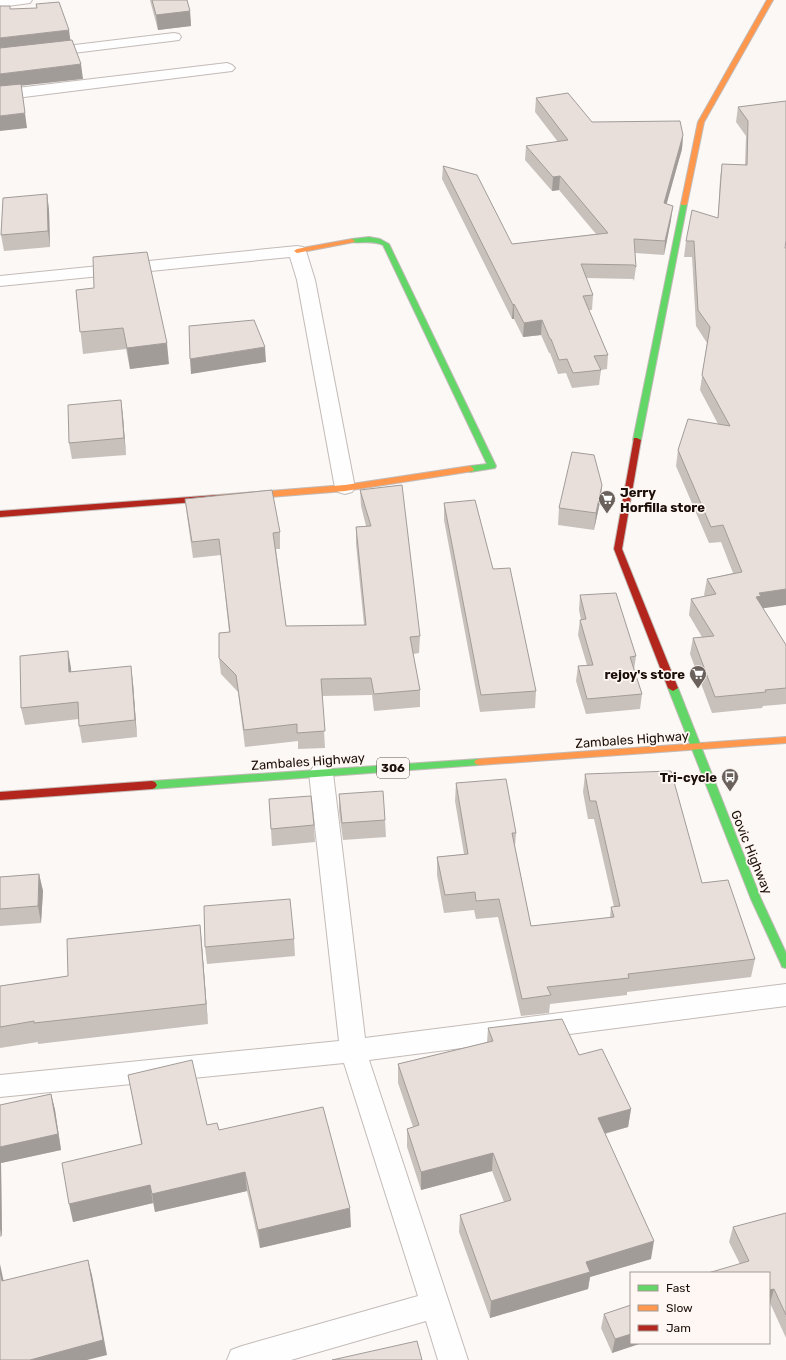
<svg xmlns="http://www.w3.org/2000/svg" width="786" height="1360" viewBox="0 0 786 1360" font-family="Rubik,sans-serif">
<style>
.lines{fill:none;stroke-linecap:round;stroke-linejoin:round}
.street-casing{stroke:#c3bbb7;stroke-width:2}
.fast-casing{stroke:#c3bbb7;stroke-width:2}
.slow-casing{stroke:#c3bbb7;stroke-width:2}
.jam-casing{stroke:#c3bbb7;stroke-width:2}
.street{fill:#fefefe;fill-rule:evenodd}
.fast{fill:#63d668;fill-rule:evenodd}
.slow{fill:#ff974d;fill-rule:evenodd}
.jam{fill:#b3261e;fill-rule:evenodd}
.wall{fill:#c8c0bb}
.shaded-wall{fill:#a29c99}
.building{fill:#e8dfda;stroke:#a29c99}
.labels{text-anchor:middle;stroke-width:3.5;stroke-linejoin:round;paint-order:stroke}
.shield{fill:#fef7f3;stroke:#60554f;stroke-width:1}
.shield-label{font-size:12px;font-weight:bold;fill:#1c0f09}
.poi-label{font-size:13px;font-weight:bold;fill:#1c0f09;stroke:#fef7f3;text-anchor:end}
.street-label{font-size:13px;fill:#1c0f09;stroke:#fef7f3}
</style>
<rect width="100%" height="100%" fill="#fbf8f6"/>
<g class="lines">
<defs>
<g id="street">
<polygon points="0,0 32,0 30,3 0,7"/>
<polygon points="174,33 179,34 181,37 179,40 0,62 0,54"/>
<polygon points="227,63 232,65 235,68 232,71 0,100 0,90"/>
<polygon points="297,246 303,247 306,251 315,280 355,488 352,492 345,494 338,492 335,488 297,280 290,257 0,286 0,276"/>
<polygon points="321,764 329,767 333,773 365,1038 786,984 786,1006 369,1060 468,1360 438,1360 426,1321 291,1360 227,1360 231,1350 242,1346 418,1296 344,1063 0,1097 0,1075 339,1041 309,773 313,767"/>
</g>
<g id="fast">
<polygon points="684,202 687,204 641,440 637,442 633,440 681,204"/>
<path d="M369 237 380 239 389 244 496 466 495 468 470 472 466 469 470 466 487 464 383 245C371 239 354 245 349 241L352 239Z"/>
<polygon points="673,685 678,688 761,899 786,953 786,968 782,967 781,964 751,899 668,688"/>
<polygon points="479,759 482,760 484,762 482,764 479,765 152,789 149,788 147,785 149,782 152,781"/>
</g>
<g id="slow">
<polygon points="767,0 773,0 704,122 687,204 686,205 682,205 681,204 698,122"/>
<polygon points="352,239 355,241 354,242 297,253 294,251 297,249"/>
<polygon points="470,466 474,469 473,471 345,491 218,501 214,498 218,495 345,485"/>
<polygon points="786,737 786,743 479,765 476,764 474,762 476,760 479,759"/>
</g>
<g id="jam">
<polygon points="634,438 637,438 641,440 622,549 678,688 673,691 668,688 614,549"/>
<polygon points="218,495 221,496 222,498 221,500 0,517 0,511"/>
<polygon points="152,781 155,782 157,785 155,788 152,789 0,800 0,792"/>
</g>
</defs>
<use href="#street" class="street-casing"/>
<use href="#fast" class="fast-casing"/>
<use href="#slow" class="slow-casing"/>
<use href="#jam" class="jam-casing"/>
<use href="#street" class="street"/>
<use href="#fast" class="fast"/>
<use href="#slow" class="slow"/>
<use href="#jam" class="jam"/>
</g>
<g class="wall">
<polygon points="150,0 187,0 190,11 191,26 158,30 151,4"/>
<polygon points="536,98 592,122 683,135 682,149 666,204 671,220 664,255 635,253 636,267 634,281 633,279 586,278 593,295 592,310 589,310 608,355 607,369 601,370 599,385 572,388 566,373 558,374 550,353 549,353 541,335 523,337 514,319 512,319 442,179 443,166 512,244 596,234 559,190 552,191 525,160 526,146 558,142 535,112"/>
<polygon points="786,101 763,608 786,645 786,704 763,706 762,708 712,713 690,654 693,638 702,637 689,615 691,599 705,596 704,595 707,579 733,573 721,542 709,543 676,466 678,450 718,424 700,390 707,343 696,326 692,257 684,257 686,241 718,218 720,179 722,164 745,165 746,136 736,122 738,107"/>
<polygon points="47,194 49,210 50,247 4,251 1,235"/>
<polygon points="76,290 169,364 130,369 126,349 83,354"/>
<polygon points="121,400 123,417 126,455 72,459 69,443"/>
<polygon points="602,485 600,502 594,530 558,525 559,508"/>
<polygon points="360,490 420,636 419,653 413,654 420,690 420,707 374,711 372,695 322,696 325,748 298,749 298,741 245,747 238,692 221,674 219,658 229,632 221,555 193,558 187,516 185,499 280,532 280,549 276,549 286,626 364,625 356,544 356,527 366,526 361,506"/>
<polygon points="444,503 493,569 536,691 535,708 480,712 444,520"/>
<polygon points="580,595 636,656 634,670 642,694 640,709 586,714 576,681 578,666 587,665 578,635 580,620 581,620 579,610"/>
<polygon points="68,651 71,672 133,683 137,737 82,743 79,726 79,719 25,725 21,708"/>
<polygon points="585,774 702,883 755,959 751,977 627,992 627,995 550,1004 549,1013 521,1016 498,917 476,919 474,910 444,913 437,875 437,857 464,854 455,801 456,783 516,833 515,847 531,926 610,918 611,907 614,907 594,819 588,819 583,792"/>
<polygon points="339,794 385,820 386,837 343,840 339,811"/>
<polygon points="269,799 314,825 315,842 272,846"/>
<polygon points="39,874 43,891 41,923 0,926 0,877"/>
<polygon points="200,925 202,946 208,1024 38,1044 38,1042 0,1048 0,986 68,976"/>
<polygon points="294,939 295,956 207,964 205,947"/>
<polygon points="488,1028 579,1055 631,1109 628,1127 605,1134 651,1259 590,1277 588,1289 490,1318 459,1232 460,1215 504,1202 492,1171 421,1190 407,1147 407,1129 413,1127 398,1083 398,1064 487,1042"/>
<polygon points="128,1075 207,1125 219,1130 351,1227 260,1248 247,1191 155,1212 153,1203 73,1222 141,1144"/>
<polygon points="51,1094 55,1110 61,1150 1,1163 2,1236 0,1237 0,1105"/>
<polygon points="786,1213 786,1338 770,1303 769,1303 769,1273 740,1264 729,1242 733,1227"/>
<polygon points="604,1314 631,1343 642,1343 612,1353 601,1328"/>
</g>
<g class="shaded-wall">
<polygon points="190,11 191,26 158,30 156,15"/>
<polygon points="69,30 71,44 0,52 0,38"/>
<polygon points="81,64 83,79 0,88 0,74"/>
<polygon points="25,113 27,128 0,131 0,116"/>
<polygon points="683,135 682,149 663,217 664,203"/>
<polygon points="560,176 559,190 552,191 553,177"/>
<polygon points="47,194 49,210 50,247 48,231"/>
<polygon points="673,206 671,220 664,255 665,241"/>
<polygon points="514,304 514,319 512,319 513,305"/>
<polygon points="542,320 541,335 523,337 524,323"/>
<polygon points="167,343 169,364 130,369 127,348"/>
<polygon points="265,347 266,362 191,374 190,359"/>
<polygon points="121,400 123,417 126,455 124,438"/>
<polygon points="602,485 600,502 594,530 596,513"/>
<polygon points="786,589 786,605 759,609 756,597 759,593"/>
<polygon points="68,651 71,668 72,689 69,672"/>
<polygon points="131,666 133,683 137,737 135,720"/>
<polygon points="39,874 43,891 41,923 38,906"/>
<polygon points="200,925 202,946 208,1024 206,1004"/>
<polygon points="51,1094 55,1110 61,1150 1,1163 2,1236 0,1229 0,1147"/>
<polygon points="631,1109 628,1127 595,1136 598,1118"/>
<polygon points="493,1153 492,1171 421,1190 421,1172"/>
<polygon points="245,1172 247,1191 155,1212 152,1194"/>
<polygon points="150,1185 153,1203 73,1222 69,1204"/>
<polygon points="350,1208 351,1227 260,1248 258,1230"/>
<polygon points="654,1241 651,1259 590,1277 588,1289 490,1318 491,1301 586,1262"/>
<polygon points="88,1260 92,1275 107,1355 87,1360 30,1360"/>
<polygon points="0,1264 7,1297 2,1281 0,1271"/>
<polygon points="774,1289 770,1303 769,1303 769,1290"/>
<polygon points="631,1334 631,1343 642,1343 612,1353 615,1339"/>
</g>
<g class="building">
<polygon points="152,0 187,0 190,11 156,15"/>
<polygon points="59,2 69,30 0,38 0,6 10,6 10,9 37,8 36,4"/>
<polygon points="72,40 81,64 0,74 0,48"/>
<polygon points="21,84 25,113 0,116 0,86"/>
<polygon points="568,93 592,122 680,121 683,135 664,203 673,206 665,241 634,239 636,267 634,265 581,264 593,295 583,296 608,355 594,356 601,370 573,373 567,359 559,360 551,339 550,339 542,320 524,323 514,304 513,305 443,166 477,175 512,244 608,233 560,176 553,177 526,146 568,140 536,98"/>
<polygon points="786,101 786,240 785,248 786,248 786,589 759,593 761,596 756,597 786,645 786,688 765,690 766,692 715,697 693,638 714,636 691,599 716,594 707,579 742,572 723,525 711,527 678,450 688,419 730,426 702,375 710,327 698,310 694,241 686,241 692,210 718,218 722,164 747,165 748,121 738,107"/>
<polygon points="47,194 48,231 1,235 3,198"/>
<polygon points="147,252 167,343 127,348 123,328 80,332 76,290 94,288 93,257"/>
<polygon points="254,320 265,347 190,359 189,326"/>
<polygon points="121,400 124,438 69,443 68,405"/>
<polygon points="572,452 594,455 602,485 596,513 559,508"/>
<polygon points="402,485 420,636 410,637 420,690 374,694 371,678 321,679 325,731 297,733 297,724 244,730 236,675 219,658 219,633 230,632 219,539 192,542 185,499 272,490 280,532 273,533 286,626 366,625 356,527 371,526 360,490"/>
<polygon points="475,500 493,569 510,568 536,691 481,695 444,503"/>
<polygon points="616,593 636,656 630,657 642,694 587,699 578,666 593,665 580,620 586,619 580,595"/>
<polygon points="68,651 69,672 131,666 135,720 79,726 78,702 21,708 20,656"/>
<polygon points="671,771 702,883 728,880 755,959 628,974 629,978 547,987 551,995 522,999 499,899 476,901 475,892 445,895 437,857 468,854 456,783 506,779 516,833 512,833 531,926 614,917 611,907 620,906 596,801 590,801 585,774"/>
<polygon points="383,791 385,820 342,823 339,794"/>
<polygon points="311,796 314,825 271,829 269,799"/>
<polygon points="39,874 38,906 0,909 0,877"/>
<polygon points="290,899 294,939 205,947 204,906"/>
<polygon points="200,925 206,1004 34,1023 34,1021 0,1027 0,986 68,976 67,939"/>
<polygon points="562,1019 579,1055 602,1049 631,1109 598,1118 654,1241 586,1262 590,1272 491,1301 460,1215 511,1200 493,1153 421,1172 407,1129 419,1125 398,1064 493,1041 488,1028"/>
<polygon points="192,1060 207,1125 217,1123 219,1130 323,1107 350,1208 258,1230 245,1172 152,1194 150,1185 69,1204 62,1163 142,1144 128,1075"/>
<polygon points="51,1094 58,1134 0,1147 0,1105"/>
<polygon points="786,1213 786,1315 774,1289 769,1290 769,1273 708,1273 749,1261 733,1227"/>
<polygon points="88,1260 103,1340 30,1360 0,1360 0,1271 2,1281"/>
<polygon points="631,1305 631,1334 615,1339 604,1314"/>
<polygon points="417,1341 422,1360 332,1360"/>
</g>
<defs>
<symbol id="supermarket-pin" viewBox="-11 -11 22 30"><path d="M0 17L-7.5 6A9.5 9.5 0 1 1 7.5 6Z" fill="#6a615c" stroke="#fef7f3"/><path d="M-6-5.5h2.5l.6 2H6L4.5 2H-2.5L-4.4-4H-6ZM-1.5 3.2a1.3 1.3 0 1 0 .1 0ZM3 3.2a1.3 1.3 0 1 0 .1 0Z" fill="#fff"/></symbol>
<symbol id="bus-pin" viewBox="-11 -11 22 30"><path d="M0 17L-7.5 6A9.5 9.5 0 1 1 7.5 6Z" fill="#6a615c" stroke="#fef7f3"/><path d="M-5-6H5V4H4V6H2V4H-2V6H-4V4H-5ZM-3.5-4V0h7V-4ZM-3.5 1.2v1.5H-2V1.2ZM2 1.2v1.5H3.5V1.2Z" fill="#fff"/></symbol>
</defs>
<g fill-rule="evenodd">
<use href="#supermarket-pin" x="597" y="489" width="20" height="27"/>
<use href="#supermarket-pin" x="688" y="664" width="20" height="27"/>
<use href="#bus-pin" x="720" y="767" width="20" height="27"/>
</g>
<g class="labels">
<rect class="shield" x="377" y="758" width="32" height="20" rx="3"/>
<g class="shield-label">
<text x="393" y="772">306</text>
</g>
<g class="poi-label">
<text x="620" y="497" text-anchor="start">Jerry<tspan x="620" dy="15">Horfilla store</tspan></text>
<text x="685" y="679">rejoy's store</text>
<text x="717" y="782">Tri-cycle</text>
</g>
<g class="street-label">
<text transform="translate(632 739) rotate(-4)" y="5">Zambales Highway</text>
<text transform="translate(308 761) rotate(-4)" y="5">Zambales Highway</text>
<text transform="translate(752 852) rotate(68)" y="5">Govic Highway</text>
</g>
</g>
<rect x="630" y="1272" width="140" height="72" fill="#fef7f3" stroke="#a49a95"/>
<rect x="638" y="1285" width="20" height="6" fill="#63d668" stroke="#a49a95"/>
<text x="666" y="1292" font-size="12" fill="#1c0f09">Fast</text>
<rect x="638" y="1305" width="20" height="6" fill="#ff974d" stroke="#a49a95"/>
<text x="666" y="1312" font-size="12" fill="#1c0f09">Slow</text>
<rect x="638" y="1325" width="20" height="6" fill="#b3261e" stroke="#a49a95"/>
<text x="666" y="1332" font-size="12" fill="#1c0f09">Jam</text>
</svg>
